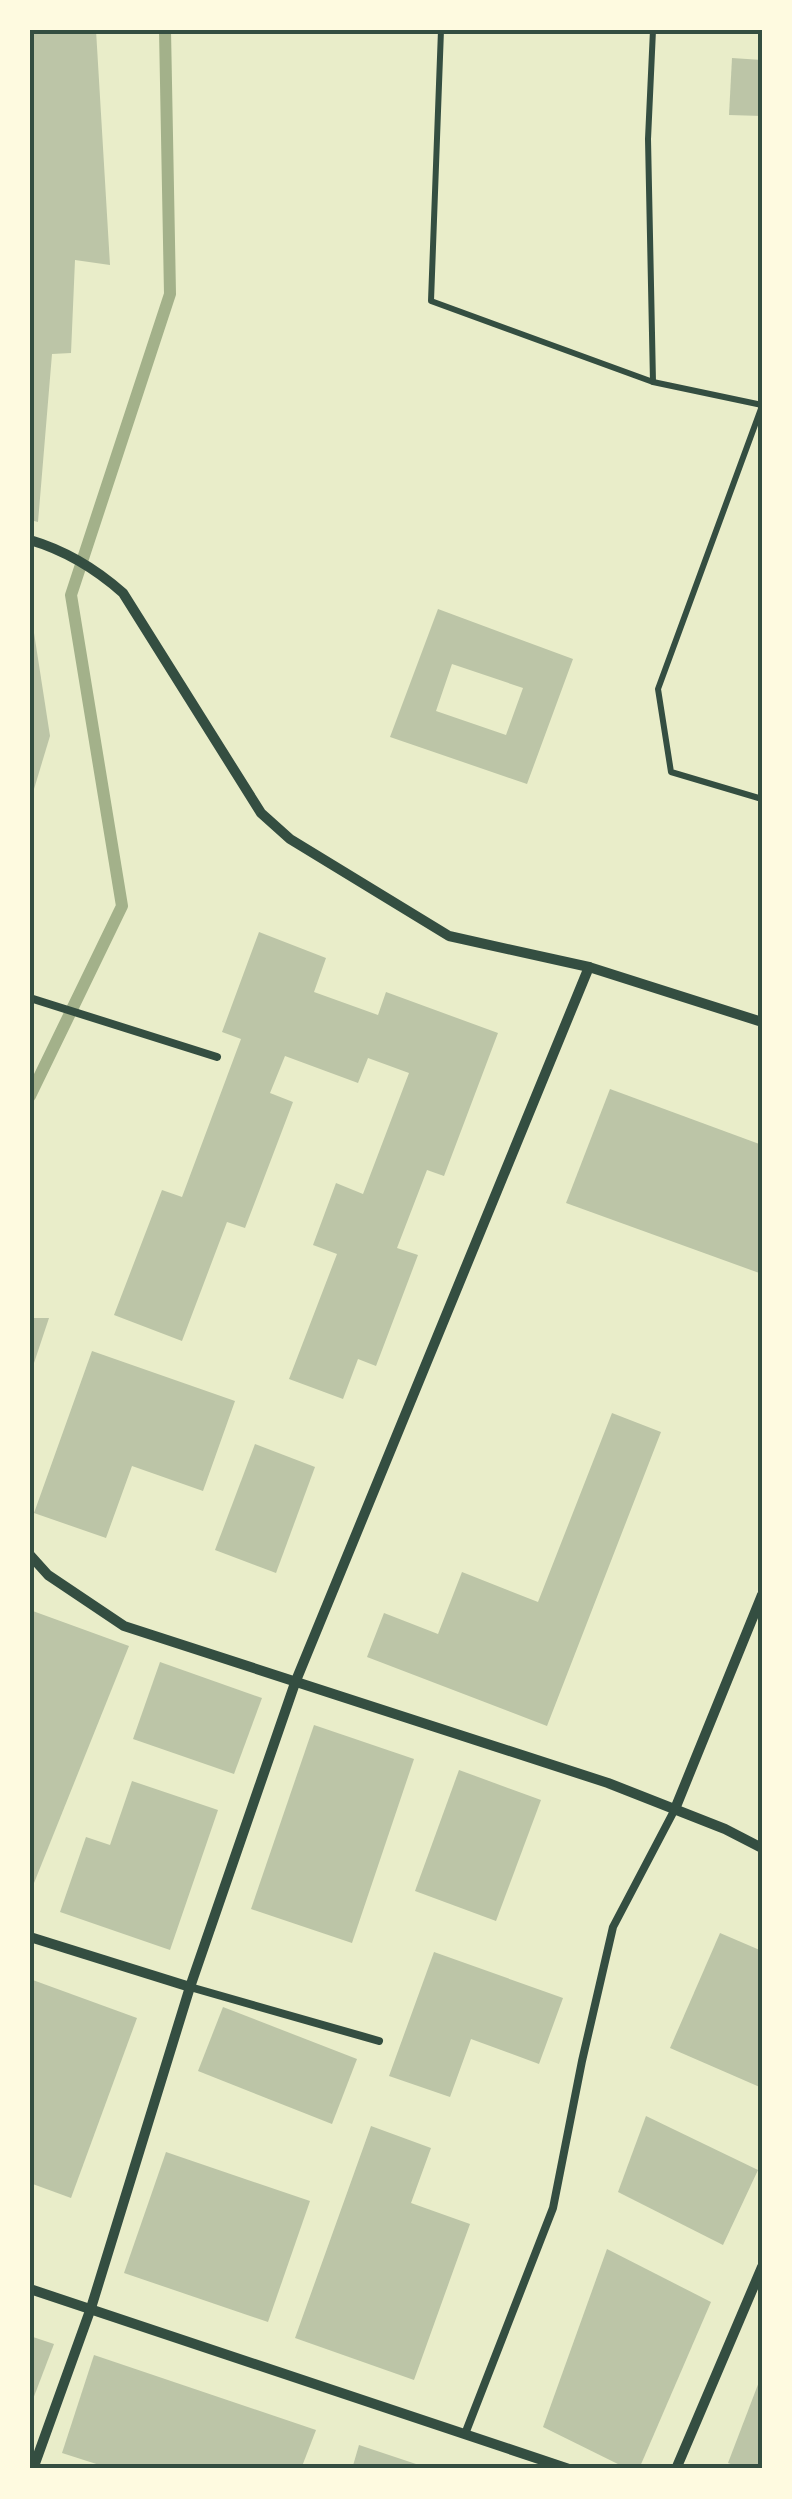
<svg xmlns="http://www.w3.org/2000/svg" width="792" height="2499" viewBox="0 0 792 2499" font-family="Ubuntu,sans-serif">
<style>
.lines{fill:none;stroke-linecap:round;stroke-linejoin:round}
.stream{stroke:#a3b18a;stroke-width:12}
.building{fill:#bcc5a7;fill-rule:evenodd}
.path{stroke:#344e41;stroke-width:6}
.service{stroke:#344e41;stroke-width:8}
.minor{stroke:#344e41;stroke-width:10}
.neatline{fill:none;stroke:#344e41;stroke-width:4}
</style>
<rect width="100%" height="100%" fill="#e9edc9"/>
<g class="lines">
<polyline class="stream" points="30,1096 122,906 71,595 170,294 165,30"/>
</g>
<g class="building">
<polygon points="30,30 96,30 110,265 75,260 71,353 52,354 38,522 30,520"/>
<polygon points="732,58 762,60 762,116 729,115"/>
<path d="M438 609 573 659 527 784 390 737ZM452 664 523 688 506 735 436 711Z"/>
<polygon points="30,620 32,620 50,736 31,799"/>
<polygon points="259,932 326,958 314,992 378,1015 386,992 498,1033 444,1176 427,1170 397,1248 418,1255 376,1366 358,1359 343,1399 289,1379 337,1254 313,1245 336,1183 363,1194 409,1073 368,1058 358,1083 285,1056 270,1093 293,1102 245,1228 227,1222 182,1341 114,1315 162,1190 182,1197 241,1039 222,1032"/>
<polygon points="610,1089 762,1145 762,1274 566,1203"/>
<polygon points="30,1318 49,1318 31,1372 30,1371"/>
<polygon points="92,1351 235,1401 203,1491 132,1466 106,1538 34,1513"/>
<polygon points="612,1413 661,1432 547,1726 367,1657 384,1613 438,1634 462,1572 538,1602"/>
<polygon points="255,1444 315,1467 276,1573 215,1550"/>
<polygon points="30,1610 129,1646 30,1893"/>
<polygon points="160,1662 262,1698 234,1774 133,1739"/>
<polygon points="314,1725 414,1759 352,1943 251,1909"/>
<polygon points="459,1770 541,1800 496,1921 415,1891"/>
<polygon points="132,1781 218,1810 170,1950 60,1912 86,1837 110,1845"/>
<polygon points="720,1933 762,1951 762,2088 670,2048"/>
<polygon points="434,1952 563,1998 539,2064 471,2039 450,2097 389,2076"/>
<polygon points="30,1979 137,2018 71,2198 30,2183"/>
<polygon points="223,2007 357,2059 332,2124 198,2071"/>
<polygon points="646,2116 758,2170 723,2245 618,2192"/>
<polygon points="371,2126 431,2148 411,2203 470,2224 414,2380 295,2338"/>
<polygon points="166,2152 310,2201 268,2322 124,2273"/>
<polygon points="607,2249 711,2302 639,2469 628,2469 543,2427"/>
<polygon points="30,2336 54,2344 30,2407"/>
<polygon points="94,2355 316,2430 301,2469 112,2469 62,2453"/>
<polygon points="762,2374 762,2469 744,2469 728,2463"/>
<polygon points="359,2445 428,2468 428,2469 352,2469"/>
</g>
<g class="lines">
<g class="path">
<polyline points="441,30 431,301 653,382 648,139 653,30"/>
<polyline points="653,382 762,405"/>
<polyline points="762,406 658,689 671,772 762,799"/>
</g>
<g class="service">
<polyline points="30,998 217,1057"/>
<polyline points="190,1987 379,2041"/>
<polyline points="465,2434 553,2208 582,2061 613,1927 675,1809"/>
</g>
<g class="minor">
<path d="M30 540C64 550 96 569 123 593L261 813 290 839 449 936 589 967 762 1022"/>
<polyline points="30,1555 48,1575 124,1626 608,1783 725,1829 762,1848"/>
<polyline points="675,1809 762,1595"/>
<polyline points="30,1937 190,1987"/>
<polyline points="30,2289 569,2469"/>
<polyline points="33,2469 91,2308 190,1987 295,1683 589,967"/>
<polyline points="676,2469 762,2267"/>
</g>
</g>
<rect width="792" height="2499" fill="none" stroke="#fefae0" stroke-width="65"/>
<rect x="32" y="32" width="728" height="2434" class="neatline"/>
</svg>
